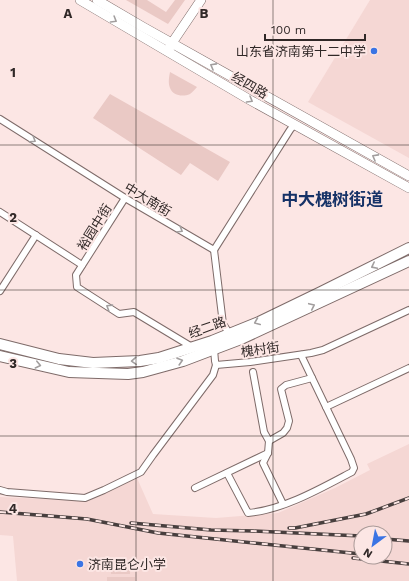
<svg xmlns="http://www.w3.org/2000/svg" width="409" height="581" viewBox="0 0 409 581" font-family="'Work Sans','Noto Sans SC',sans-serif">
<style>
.built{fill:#f5d7d4;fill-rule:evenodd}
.green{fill:#eac9c5}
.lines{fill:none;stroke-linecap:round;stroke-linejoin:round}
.street-casing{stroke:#7e6b69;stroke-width:8}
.secondary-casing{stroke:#7e6b69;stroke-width:10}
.primary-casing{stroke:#7e6b69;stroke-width:12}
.street{stroke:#fff;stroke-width:6}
.secondary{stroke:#fff;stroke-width:9}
.primary{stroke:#fff;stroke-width:10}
.rail-casing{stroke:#483f3e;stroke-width:3.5}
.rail{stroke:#fce6e4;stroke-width:2;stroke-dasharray:6;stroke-linecap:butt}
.oneway{stroke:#a29e9e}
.grid{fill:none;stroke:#302827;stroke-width:1;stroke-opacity:0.55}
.poi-dot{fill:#3a74e4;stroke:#fce6e4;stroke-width:1.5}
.labels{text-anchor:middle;stroke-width:4;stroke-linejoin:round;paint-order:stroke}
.poi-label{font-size:13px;fill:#302827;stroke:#fce6e4;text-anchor:end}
.street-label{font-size:13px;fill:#302827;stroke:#fce6e4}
.district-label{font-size:17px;font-weight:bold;fill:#163267;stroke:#fce6e4}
.grid-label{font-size:13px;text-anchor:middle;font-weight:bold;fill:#302827;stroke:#fce6e4;stroke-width:4;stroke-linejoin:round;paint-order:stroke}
</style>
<rect width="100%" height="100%" fill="#fce6e4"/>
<g class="built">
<polygon points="370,0 409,0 409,158 308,102"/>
<path d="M409 444V581H17L13 536 0 535V497L88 501 137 478 153 514 216 518 278 513 335 488 370 470 367 464ZM361 533H385V557H361Z"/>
</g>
<g class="green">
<polygon points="126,0 147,0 166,12 175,0 185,0 168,24"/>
<path d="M170 72 197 87C195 89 193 92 190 94 183 97 173 96 170 88 168 83 169 77 170 72Z"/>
<polygon points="110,94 230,162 218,181 190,163 181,175 93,118"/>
<rect x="111" y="564" width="19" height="10"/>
<rect x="107" y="577" width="28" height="4"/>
</g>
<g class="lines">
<defs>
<g id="street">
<polyline points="0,119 125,198 214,250"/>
<polyline points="125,198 76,275 77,287 119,314 134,312 192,347"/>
<polyline points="0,212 82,265"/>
<polyline points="214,250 290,130 294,125"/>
<polyline points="214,250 223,324 227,330 227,334"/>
<polyline points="0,291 36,235"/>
<polyline points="214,349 215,361 216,365 250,362 311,353 323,350 409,310"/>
<polyline points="253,372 264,432 269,441 268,453 263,463 283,504"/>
<polyline points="326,407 409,368"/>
<polyline points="269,441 283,433 287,428 289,421 281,389 286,385 312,378"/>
<path d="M227 473 248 513C282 510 318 490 348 474L352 472 354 468 351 459 301 355"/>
<polyline points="195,488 268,453"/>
<polyline points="0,490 7,492 85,498 104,490 141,472 153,455 213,375 216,365"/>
</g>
<g id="secondary">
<polyline points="80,0 250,100 409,188"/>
<polyline points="97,0 143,27 409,176"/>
<polyline points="169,49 174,40 201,0"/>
</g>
<g id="primary">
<polyline points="0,344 59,359 93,363 140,361 159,358 212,341 259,322 321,292 409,248"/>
<polyline points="0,356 69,372 128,374 143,372 183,361 241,339 409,261"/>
</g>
</defs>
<use href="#street" class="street-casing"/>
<use href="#secondary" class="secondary-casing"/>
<use href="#primary" class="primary-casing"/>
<use href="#street" class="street"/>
<use href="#secondary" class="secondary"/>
<use href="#primary" class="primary"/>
<defs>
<g id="rail">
<polyline points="0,512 87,519 158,533 361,554"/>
<polyline points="131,523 211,530 253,531 361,536"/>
<polyline points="289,528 295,528 366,514 409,498"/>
<polyline points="385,539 409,541"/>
<polyline points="353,558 409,564"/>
</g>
</defs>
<use href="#rail" class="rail-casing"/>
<use href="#rail" class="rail"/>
</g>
<defs><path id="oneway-chevron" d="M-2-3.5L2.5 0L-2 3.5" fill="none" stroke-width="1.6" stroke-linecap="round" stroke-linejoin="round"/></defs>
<g class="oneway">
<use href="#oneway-chevron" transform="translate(114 20) rotate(31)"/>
<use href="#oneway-chevron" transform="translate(213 66) rotate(-151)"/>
<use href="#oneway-chevron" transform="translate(250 100) rotate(30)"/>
<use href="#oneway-chevron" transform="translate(33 140) rotate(32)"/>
<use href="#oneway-chevron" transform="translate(375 157) rotate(-151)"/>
<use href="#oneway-chevron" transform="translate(180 230) rotate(30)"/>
<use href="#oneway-chevron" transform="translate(374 266) rotate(153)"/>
<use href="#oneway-chevron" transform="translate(312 306) rotate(-25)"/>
<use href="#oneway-chevron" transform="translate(109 307) rotate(-148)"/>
<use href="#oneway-chevron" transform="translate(257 322) rotate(157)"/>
<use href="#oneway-chevron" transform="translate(134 361) rotate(177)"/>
<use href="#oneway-chevron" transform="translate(180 361) rotate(-17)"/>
<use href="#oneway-chevron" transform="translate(38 365) rotate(13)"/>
</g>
<path class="grid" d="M136 0V581M273 0V581M0 145H409M0 290H409M0 436H409"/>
<g class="poi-dot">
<circle cx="374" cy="51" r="4"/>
<circle cx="80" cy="564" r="4"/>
</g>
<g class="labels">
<g class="poi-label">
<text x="366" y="56">山东省济南第十二中学</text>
<text x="88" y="569" text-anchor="start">济南昆仑小学</text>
</g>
<g class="street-label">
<text transform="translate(250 85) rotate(30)" y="5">经四路</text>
<text transform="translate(148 199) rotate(31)" y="5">中大南街</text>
<text transform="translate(94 227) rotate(-58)" y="5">裕园中街</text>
<text transform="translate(207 327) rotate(-20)" y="5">经二路</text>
<text transform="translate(260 349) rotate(-8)" y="5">槐村街</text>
</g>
<g class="district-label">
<text x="332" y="205">中大槐树街道</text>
</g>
</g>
<g class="grid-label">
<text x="68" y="18">A</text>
<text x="204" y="18">B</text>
<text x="13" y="77">1</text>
<text x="13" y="222">2</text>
<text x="13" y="368">3</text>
<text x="13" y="513">4</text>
</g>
<g transform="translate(373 545) rotate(212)"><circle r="19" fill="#fce6e4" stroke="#aa9a98"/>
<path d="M0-3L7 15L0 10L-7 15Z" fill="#3a74e4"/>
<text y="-6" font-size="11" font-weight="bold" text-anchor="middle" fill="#302827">N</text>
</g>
<path d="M265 34v6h100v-6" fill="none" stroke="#302827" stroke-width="2"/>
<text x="271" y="34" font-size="12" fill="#302827" stroke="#fce6e4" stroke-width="3" paint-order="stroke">100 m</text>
</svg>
